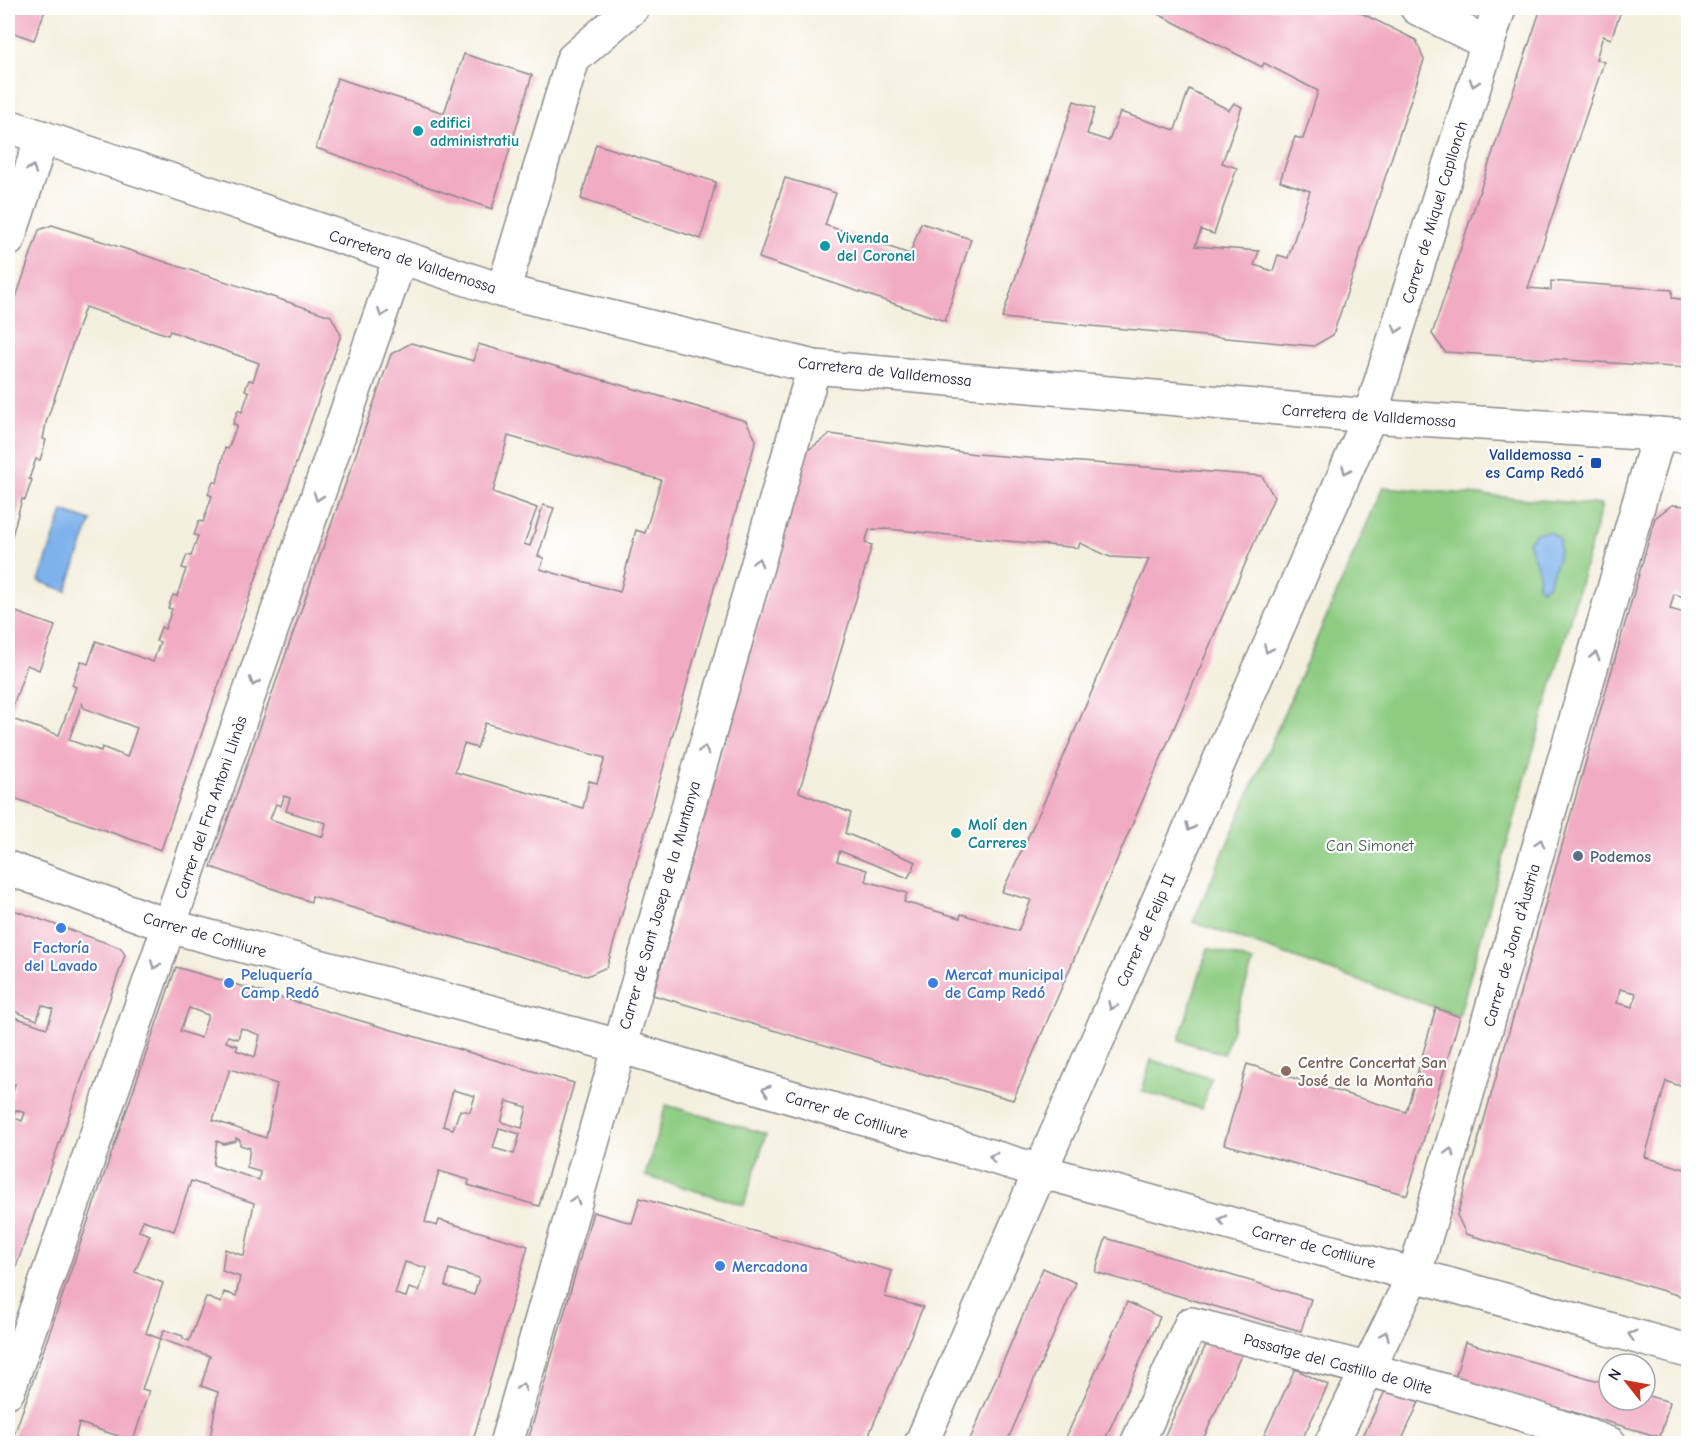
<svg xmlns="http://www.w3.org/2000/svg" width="1696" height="1451" viewBox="0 0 1696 1451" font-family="'Comic Neue',sans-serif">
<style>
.green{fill:#8ecc82;stroke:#58775e;stroke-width:1.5}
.water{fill:#7eb2eb;stroke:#506a93;stroke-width:1.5}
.building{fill:#f1abc2;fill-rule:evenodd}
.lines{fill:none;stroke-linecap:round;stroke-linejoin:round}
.minor-casing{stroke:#8b898d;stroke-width:36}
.major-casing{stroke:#8b898d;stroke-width:36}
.minor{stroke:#fff;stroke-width:33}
.major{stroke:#fff;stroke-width:33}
.oneway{stroke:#9c9ca7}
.culture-dot{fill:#0f9aa8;stroke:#fff;stroke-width:2}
.transit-dot{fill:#1a4fb4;stroke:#fff;stroke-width:2}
.service-dot{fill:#5c6f8a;stroke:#fff;stroke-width:2}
.shop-dot{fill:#3f7fe0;stroke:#fff;stroke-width:2}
.education-dot{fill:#8d6e63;stroke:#fff;stroke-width:2}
.labels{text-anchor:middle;stroke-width:4.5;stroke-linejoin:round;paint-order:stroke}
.culture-label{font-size:16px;font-weight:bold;fill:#0d838f;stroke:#fff;text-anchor:start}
.street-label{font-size:16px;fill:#22223b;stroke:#fff}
.transit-label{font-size:16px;font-weight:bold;fill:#164399;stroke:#fff;text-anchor:end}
.park-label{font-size:16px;fill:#485e54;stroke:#fff}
.service-label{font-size:16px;font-weight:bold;fill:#4e5e75;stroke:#fff;text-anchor:start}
.shop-label{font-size:16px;font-weight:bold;fill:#366cbe;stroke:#fff;text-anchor:start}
.education-label{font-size:16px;font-weight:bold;fill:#785e54;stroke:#fff;text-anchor:start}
</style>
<rect width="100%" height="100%" fill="#fff"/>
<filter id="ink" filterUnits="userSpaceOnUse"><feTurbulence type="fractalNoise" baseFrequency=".0167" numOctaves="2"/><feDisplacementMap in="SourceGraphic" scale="12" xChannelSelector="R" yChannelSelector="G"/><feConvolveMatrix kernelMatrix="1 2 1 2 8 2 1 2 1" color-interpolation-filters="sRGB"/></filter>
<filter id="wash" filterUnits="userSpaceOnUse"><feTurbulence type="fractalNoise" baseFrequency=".008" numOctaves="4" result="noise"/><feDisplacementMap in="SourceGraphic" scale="24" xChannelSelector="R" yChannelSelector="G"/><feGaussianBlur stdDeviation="1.35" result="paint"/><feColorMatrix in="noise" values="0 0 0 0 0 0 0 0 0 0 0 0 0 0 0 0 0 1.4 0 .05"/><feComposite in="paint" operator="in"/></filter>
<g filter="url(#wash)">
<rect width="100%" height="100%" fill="#f4f0df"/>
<g class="green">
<polygon points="1383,487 1602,505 1459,1016 1193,922"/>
<polygon points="1208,948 1253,962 1224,1054 1179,1040"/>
<polygon points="1151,1060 1211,1078 1202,1109 1142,1091"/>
<polygon points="666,1105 766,1134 744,1205 645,1176"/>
</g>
<g class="water">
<polygon points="63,511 91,521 66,591 39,581"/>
<polygon points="1550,532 1560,539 1558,558 1548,585 1542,589 1538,585 1539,571 1528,542 1536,533"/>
</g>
<g id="blocks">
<g class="building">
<polygon points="8,8 46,8 34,40 8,31"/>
<polygon points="1146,8 1351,8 1416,40 1424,60 1333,335 1314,346 1002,318 1074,101 1095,108 1087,134 1109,141 1120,112 1175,130 1189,89 1229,110 1234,103 1242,107 1222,163 1237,168 1214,234 1201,230 1195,246 1259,251 1254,265 1273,271 1278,255 1288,258 1310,191 1280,181 1295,137 1303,139 1318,91 1264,63 1262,67"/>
<polygon points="1541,8 1622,8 1611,39 1603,36 1596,59 1604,62 1528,288 1551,290 1551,281 1672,290 1672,298 1688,300 1688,368 1445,352 1432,334"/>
<polygon points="464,54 532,75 492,209 316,148 337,78 444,113"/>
<polygon points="596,144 716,182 701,239 581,199"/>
<polygon points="785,178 836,193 825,225 910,254 921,223 971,239 945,321 759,258"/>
<path d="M52 225 331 316 341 335 161 850 8 796V609L55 626 39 670 27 665 9 718 59 735 76 687 72 685 81 661 88 664 96 641 153 662 160 642 156 641 161 627 165 629 172 609 168 608 173 595 177 596 186 569 182 568 187 555 191 556 198 536 194 535 199 521 203 522 212 496 208 494 213 481 217 483 225 448 228 449 237 425 233 424 238 410 242 412 249 392 245 390 249 380 253 381 259 363 170 331 168 335 85 307 46 423 43 439 46 440 40 460 36 459 29 479 32 480 25 500 22 499 8 551V321L39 230ZM82 703 84 708 137 728 127 757 102 747 101 751 69 740Z"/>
<path d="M411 343 474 361 478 344 746 421 756 440 607 967 587 976 312 896 311 902 211 867 391 354ZM508 436 661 480 645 533 636 530 620 592 540 569 544 558 538 556 554 508 543 505 530 546 524 544 537 508 493 492ZM485 723 605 758 597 783 589 781 583 808 455 772 464 744 477 748ZM284 796 290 798 286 811 326 823 323 837 270 819 276 804 281 806Z"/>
<path d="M830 434 976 454 1262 476 1274 497 1013 1100 653 995 807 451ZM888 529 1078 548 1080 543 1110 557 1149 559 1041 809 1002 892 1031 900 1018 931 961 914 960 918 904 902 907 893 866 881 867 870 837 861 840 851 908 878 916 862 845 833 851 813 799 792 872 545 865 543 869 530Z"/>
<path d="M1672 505 1688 506V598L1674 594 1670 609 1688 614V1089L1666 1081 1645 1157 1688 1170V1298L1466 1234 1457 1215 1655 518ZM1620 989 1636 993 1633 1007 1617 1003Z"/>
<polygon points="8,908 121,948 125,955 8,1290 8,1115 22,1121 25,1113 16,1110 14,1114 8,1112 15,1084 8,1082 10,1066 8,1065 8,1015 47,1028 53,1009 42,1005 37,1020 8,1009"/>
<path d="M176 967 574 1083 539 1206 468 1185 469 1180 439 1171 425 1222 437 1226 439 1220 528 1246 472 1444H209L218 1392 201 1386 210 1356 160 1339 142 1389 149 1391 133 1441 79 1423 74 1444H11ZM189 1008 208 1015 201 1038 180 1031ZM241 1028 260 1035 255 1057 236 1050 238 1046 226 1042 228 1036 238 1039ZM230 1069 277 1084 266 1138 213 1120ZM453 1090 475 1096 470 1112 460 1110 453 1129 443 1126ZM507 1101 527 1107 522 1128 501 1122ZM499 1128 520 1134 514 1154 493 1148ZM236 1138 240 1140V1145L250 1148 247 1168 260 1172 259 1180 213 1165 217 1141 224 1144 236 1141ZM191 1181 254 1203 244 1256 225 1249 222 1271 240 1277 236 1296 224 1292 221 1303 206 1297 189 1341 183 1339V1336L164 1330 160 1339 146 1333 163 1283 135 1272 150 1235 139 1231 143 1220 174 1231ZM405 1262 427 1268 419 1291 409 1288 406 1297 395 1294ZM449 1269 479 1278 474 1295 445 1286Z"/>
<polygon points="1436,1008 1460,1017 1407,1195 1224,1144 1247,1064 1406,1112"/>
<polygon points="640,1198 892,1271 885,1297 923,1307 865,1444 527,1444 593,1212 632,1223"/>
<polygon points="1106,1238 1311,1299 1301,1331 1095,1272"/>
<polygon points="1043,1268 1076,1283 1049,1345 1006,1444 968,1444"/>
<polygon points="1127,1302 1160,1317 1103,1444 1063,1444"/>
<polygon points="1210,1336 1243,1351 1201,1444 1161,1444"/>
<polygon points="1465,1342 1609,1384 1609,1400 1645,1400 1645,1395 1670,1402 1660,1437 1455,1378"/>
<polygon points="1295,1369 1328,1385 1300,1444 1260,1444"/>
<polygon points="1387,1387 1419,1402 1400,1444 1359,1444"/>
</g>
</g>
</g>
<g filter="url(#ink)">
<use href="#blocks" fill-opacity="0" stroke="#8b898d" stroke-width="1.5"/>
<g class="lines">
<defs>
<g id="minor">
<polyline points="1417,8 1487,43"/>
<polyline points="8,240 42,137"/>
<polyline points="503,291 573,59 632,8"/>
<polyline points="8,868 169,926 619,1046 1040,1171 1688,1351"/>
<polyline points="8,1391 400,258"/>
<polyline points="506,1444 814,367"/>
<polyline points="921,1444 1370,416 1499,8"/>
<path d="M1137 1444 1191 1324C1332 1360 1473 1394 1610 1444"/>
<polyline points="1331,1444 1415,1273 1659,434"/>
</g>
<polyline id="major" points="8,126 503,291 814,367 1370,416 1688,436"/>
</defs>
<use href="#minor" class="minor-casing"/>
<use href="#major" class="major-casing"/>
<use href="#minor" class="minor"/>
<use href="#major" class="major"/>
</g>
<defs><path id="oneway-chevron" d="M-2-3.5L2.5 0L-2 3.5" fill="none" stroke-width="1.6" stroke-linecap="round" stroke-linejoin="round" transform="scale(1.5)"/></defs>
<g class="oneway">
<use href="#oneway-chevron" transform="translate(1474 83) rotate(107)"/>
<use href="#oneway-chevron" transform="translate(32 169) rotate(-71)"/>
<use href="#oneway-chevron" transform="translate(382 313) rotate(109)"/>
<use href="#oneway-chevron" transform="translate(1397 329) rotate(107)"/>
<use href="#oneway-chevron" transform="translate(1346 470) rotate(114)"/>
<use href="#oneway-chevron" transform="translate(318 497) rotate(109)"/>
<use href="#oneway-chevron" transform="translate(758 562) rotate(-74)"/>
<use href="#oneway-chevron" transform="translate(1268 649) rotate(114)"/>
<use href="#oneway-chevron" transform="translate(1595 656) rotate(-74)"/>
<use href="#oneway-chevron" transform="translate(254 682) rotate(109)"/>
<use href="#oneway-chevron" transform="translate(704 750) rotate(-74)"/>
<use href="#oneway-chevron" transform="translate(1190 827) rotate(114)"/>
<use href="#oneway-chevron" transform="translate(1540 843) rotate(-74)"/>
<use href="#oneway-chevron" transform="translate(155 965) rotate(109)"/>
<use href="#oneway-chevron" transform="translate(1112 1006) rotate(114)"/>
<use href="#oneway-chevron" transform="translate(766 1090) rotate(-163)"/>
<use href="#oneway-chevron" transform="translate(1450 1152) rotate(-74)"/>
<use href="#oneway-chevron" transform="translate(993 1157) rotate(-164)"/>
<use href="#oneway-chevron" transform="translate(575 1200) rotate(-74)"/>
<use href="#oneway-chevron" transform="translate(1222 1220) rotate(-165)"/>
<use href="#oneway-chevron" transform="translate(1385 1335) rotate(-65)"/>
<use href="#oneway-chevron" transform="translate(1632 1335) rotate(-164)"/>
<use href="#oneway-chevron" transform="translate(522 1387) rotate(-74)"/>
</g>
</g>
<g class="culture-dot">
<circle cx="418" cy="131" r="6"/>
<circle cx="825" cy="246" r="6"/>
<circle cx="956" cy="833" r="6"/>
</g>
<rect class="transit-dot" x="1590" y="457" width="12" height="12" rx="3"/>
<circle class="service-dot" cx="1578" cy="856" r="6"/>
<g class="shop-dot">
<circle cx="61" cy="928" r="6"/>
<circle cx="229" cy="983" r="6"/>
<circle cx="933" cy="983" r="6"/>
<circle cx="720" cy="1266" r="6"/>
</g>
<circle class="education-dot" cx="1286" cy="1071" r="6"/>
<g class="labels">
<g class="culture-label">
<text x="430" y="128">edifici<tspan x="430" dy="18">administratiu</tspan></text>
<text x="837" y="243">Vivenda<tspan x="837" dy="18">del Coronel</tspan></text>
<text x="968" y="830">Molí den<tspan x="968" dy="18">Carreres</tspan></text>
</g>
<g class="street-label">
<text transform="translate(1434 212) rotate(-73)" y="6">Carrer de Miquel Capllonch</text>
<text transform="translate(413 261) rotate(18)" y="6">Carretera de Valldemossa</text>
<text transform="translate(885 371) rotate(6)" y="6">Carretera de Valldemossa</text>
<text transform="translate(1369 415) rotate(4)" y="6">Carretera de Valldemossa</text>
<text transform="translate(210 807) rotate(-71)" y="6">Carrer del Fra Antoni Llinàs</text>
<text transform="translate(659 905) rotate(-74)" y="6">Carrer de Sant Josep de la Muntanya</text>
<text transform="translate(1145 930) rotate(-66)" y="6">Carrer de Felip II</text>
<text transform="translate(205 934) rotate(16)" y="6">Carrer de Cotlliure</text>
<text transform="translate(1511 945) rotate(-74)" y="6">Carrer de Joan d'Àustria</text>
<text transform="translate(847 1114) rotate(17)" y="6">Carrer de Cotlliure</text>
<text transform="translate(1314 1246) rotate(15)" y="6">Carrer de Cotlliure</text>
<text transform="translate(1338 1363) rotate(15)" y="6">Passatge del Castillo de Olite</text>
</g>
<g class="transit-label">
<text x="1584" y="460">Valldemossa -<tspan x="1584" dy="18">es Camp Redó</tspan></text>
</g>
<g class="park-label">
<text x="1370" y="851">Can Simonet</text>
</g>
<g class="service-label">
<text x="1590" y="862">Podemos</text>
</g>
<g class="shop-label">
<text x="61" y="953" text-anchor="middle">Factoría<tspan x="61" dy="18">del Lavado</tspan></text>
<text x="241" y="980">Peluquería<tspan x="241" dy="18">Camp Redó</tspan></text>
<text x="945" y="980">Mercat municipal<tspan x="945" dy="18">de Camp Redó</tspan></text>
<text x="732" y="1272">Mercadona</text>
</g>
<g class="education-label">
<text x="1298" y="1068">Centre Concertat San<tspan x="1298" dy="18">José de la Montaña</tspan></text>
</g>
</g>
<rect width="1696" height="1451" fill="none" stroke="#fff" stroke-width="30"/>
<g transform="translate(1627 1382) rotate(301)"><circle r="28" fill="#ffffff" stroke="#a7a7b1" stroke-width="1.5"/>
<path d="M0-4.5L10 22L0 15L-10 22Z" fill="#c8321e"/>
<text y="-9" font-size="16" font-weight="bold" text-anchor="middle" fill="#22223b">N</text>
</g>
</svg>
